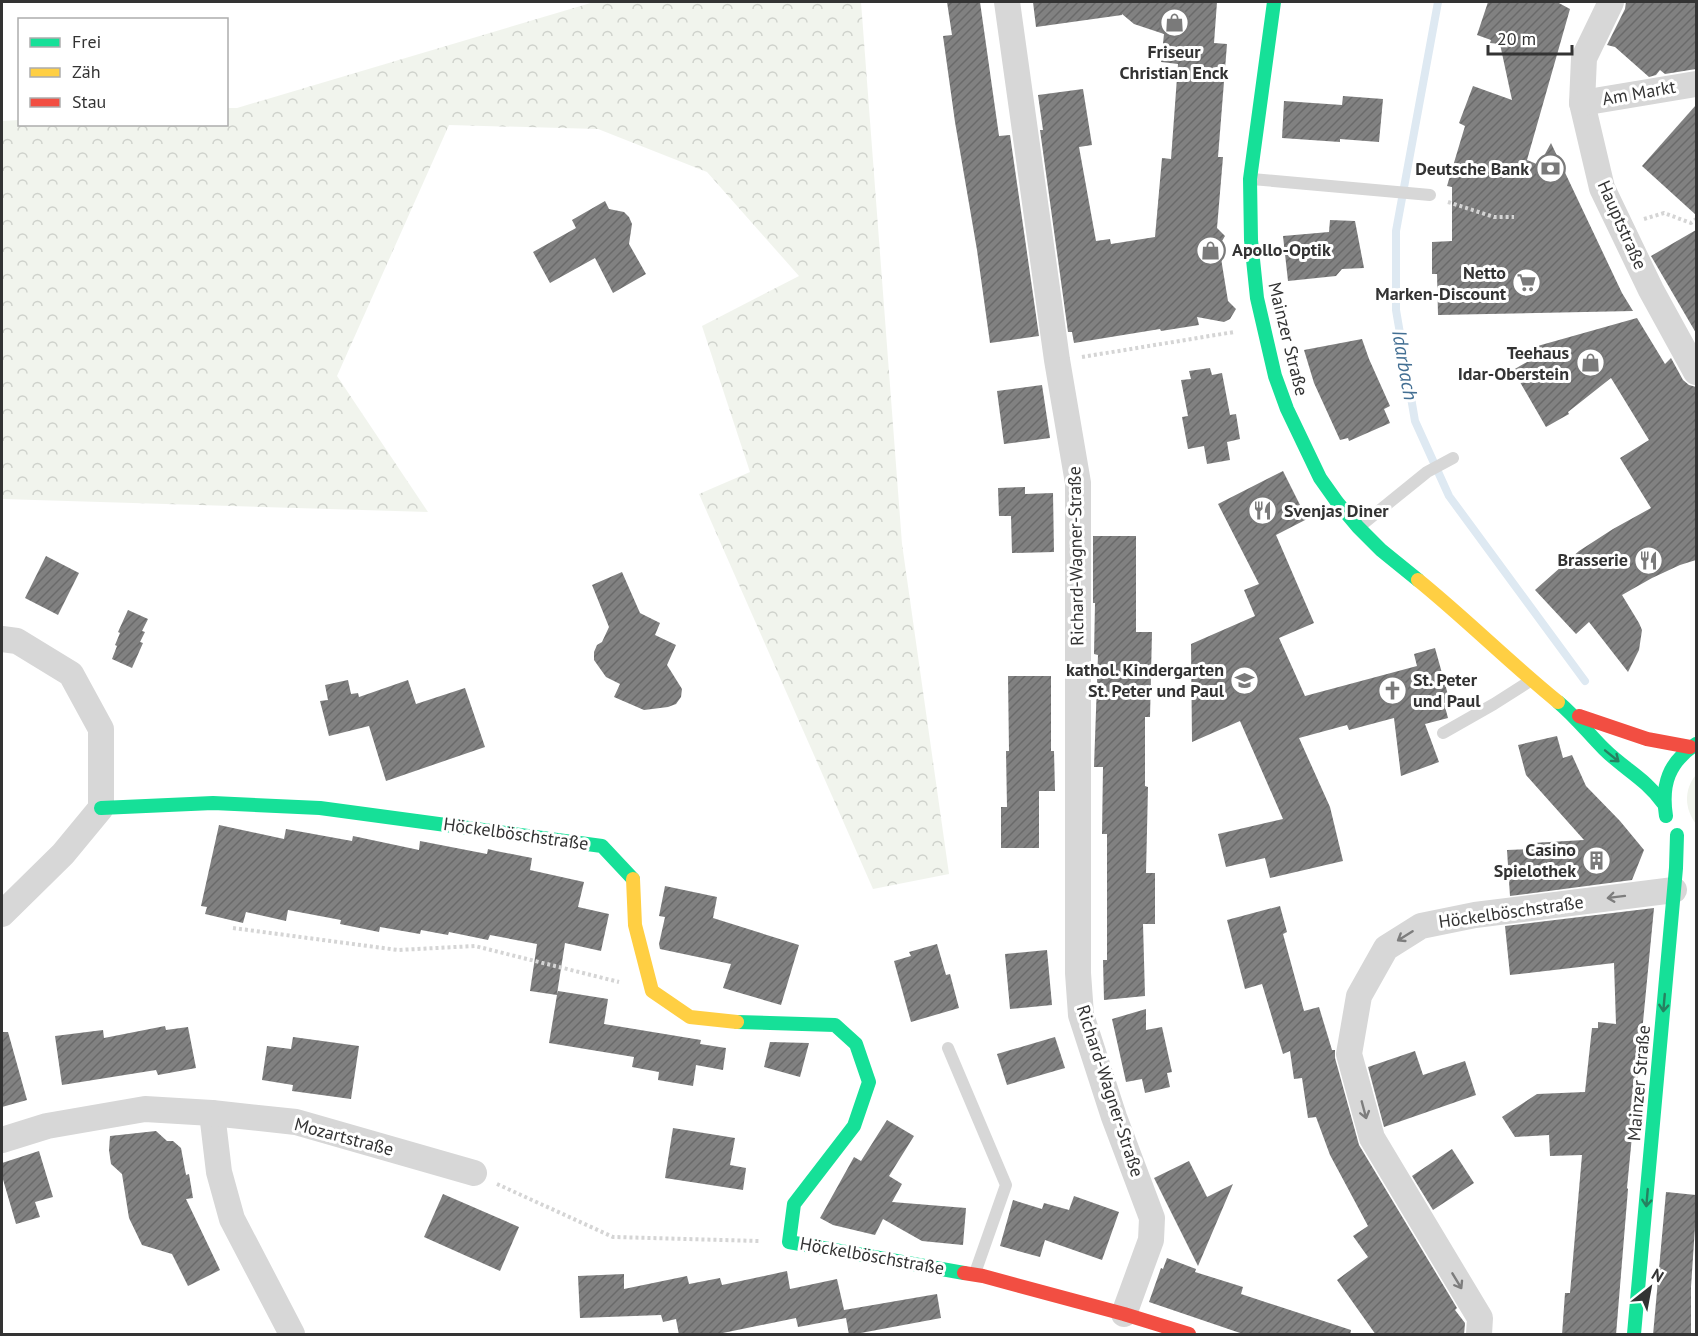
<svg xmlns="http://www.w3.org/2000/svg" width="1698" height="1336" viewBox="0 0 1698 1336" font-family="'PT Sans',sans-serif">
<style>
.forest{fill:url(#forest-crowns)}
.garden{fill:#f1f4ed}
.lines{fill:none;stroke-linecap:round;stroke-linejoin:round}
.stream{stroke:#dee9f2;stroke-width:8}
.building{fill:url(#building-hatch)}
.path{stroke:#d5d5d5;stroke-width:4;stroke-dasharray:3 3;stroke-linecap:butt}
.lane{stroke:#d7d7d7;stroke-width:12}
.street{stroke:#d7d7d7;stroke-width:26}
.fast{stroke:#16e098;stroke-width:14}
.slow{stroke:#ffcf43;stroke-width:14}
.jam{stroke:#f24e42;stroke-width:14}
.oneway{stroke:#268160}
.oneway2{stroke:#7d7d7d}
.labels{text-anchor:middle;stroke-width:6;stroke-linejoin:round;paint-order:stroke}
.poi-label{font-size:18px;font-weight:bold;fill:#333;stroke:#fff;text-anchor:end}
.street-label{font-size:18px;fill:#333;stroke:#fff}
.water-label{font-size:20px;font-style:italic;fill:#436f93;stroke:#fff}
</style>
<defs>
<pattern id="forest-crowns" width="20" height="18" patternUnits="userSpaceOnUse" patternTransform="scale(1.5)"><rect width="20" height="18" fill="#f1f4ed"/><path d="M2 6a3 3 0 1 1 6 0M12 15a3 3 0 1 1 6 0" fill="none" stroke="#cfd2cc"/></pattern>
<pattern id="building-hatch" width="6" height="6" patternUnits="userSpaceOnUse" patternTransform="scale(1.5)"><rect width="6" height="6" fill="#818181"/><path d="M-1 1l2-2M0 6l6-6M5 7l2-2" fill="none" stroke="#6a6a6a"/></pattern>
</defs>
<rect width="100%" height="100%" fill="#fff"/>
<polygon class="forest" points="594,2 861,2 902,544 949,874 873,889 699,494 750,472 702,326 799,276 707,172 598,129 449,125 337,376 428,512 2,499 2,121 19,120 20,124 226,124 227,108 237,108"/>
<path class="garden" d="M1696 775V824C1685 810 1683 790 1696 775Z"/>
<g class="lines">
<polyline class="stream" points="1438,2 1396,231 1396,310 1415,421 1449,496 1585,681"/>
</g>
<g class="building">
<polygon points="947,2 980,2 999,136 1010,135 1039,336 990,343 977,250 955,122 943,36 952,35"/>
<polygon points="1033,2 1217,2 1214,43 1227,44 1218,157 1223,157 1217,228 1225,236 1219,246 1228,301 1236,309 1230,319 1224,322 1197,317 1199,325 1161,331 1160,329 1074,343 1072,332 1068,332 1040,130 1043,130 1038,95 1083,89 1092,145 1079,147 1096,241 1110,239 1111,244 1155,237 1162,158 1171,159 1178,64 1161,62 1164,34 1134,24 1122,14 1122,15 1036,27"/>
<polygon points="1488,2 1557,2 1570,9 1527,160 1539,165 1551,143 1622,293 1633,311 1438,315 1437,274 1432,274 1432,242 1452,241 1452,187 1447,186 1465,126 1459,123 1473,86 1512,100 1500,44 1490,43 1491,40 1477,35"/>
<polygon points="1626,2 1696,2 1696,69 1665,74 1660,70 1656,75 1649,77 1615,47 1607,45 1625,9"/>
<polygon points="1343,96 1383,99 1379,142 1340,139 1340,142 1282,138 1284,101 1342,105"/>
<polygon points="1696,105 1696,215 1642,166"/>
<polygon points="605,201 609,209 624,212 629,217 632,224 629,244 646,274 613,293 595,258 550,283 533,252 576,228 572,220"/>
<polygon points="1330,220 1355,221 1364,268 1342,269 1336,276 1288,281 1283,236 1329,232"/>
<polygon points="1696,230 1696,333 1651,256"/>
<polygon points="1637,318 1665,364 1671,358 1683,380 1689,385 1696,387 1696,560 1680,565 1652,578 1622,595 1639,623 1642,630 1639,650 1628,672 1589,622 1576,634 1535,590 1579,551 1613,529 1651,508 1620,458 1649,440 1611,378 1568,412 1569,414 1546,427 1513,370 1539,355 1534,347"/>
<polygon points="1362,339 1369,359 1390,406 1384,409 1390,423 1349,441 1348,438 1340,440 1314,383 1304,350"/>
<polygon points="1210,368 1212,375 1222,373 1230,415 1236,414 1240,439 1227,442 1230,460 1207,464 1204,446 1188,449 1182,417 1188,416 1181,380 1191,379 1189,371"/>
<polygon points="1042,385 1050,438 1004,444 997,391"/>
<polygon points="1283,471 1307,519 1276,535 1314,623 1279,638 1305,696 1417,666 1414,654 1435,648 1450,702 1444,703 1448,718 1425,724 1439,762 1401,776 1394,718 1349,730 1347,725 1299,738 1330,807 1343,861 1270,878 1265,858 1226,867 1218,834 1283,819 1240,721 1192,742 1191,644 1255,616 1244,590 1259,584 1218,504"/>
<polygon points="1025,487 1025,494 1053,493 1054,552 1012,553 1011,516 999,516 998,488"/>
<polygon points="1093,536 1136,536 1136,632 1152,632 1150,717 1145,717 1145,786 1148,787 1146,873 1155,873 1155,924 1143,924 1145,996 1104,1000 1103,960 1107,960 1107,834 1102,834 1103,767 1094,767 1098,655 1094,654 1095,603 1093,603"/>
<polygon points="46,556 79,573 58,615 25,598"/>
<polygon points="622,572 640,613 660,623 655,635 676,645 667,665 682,689 681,697 676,704 668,707 644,710 614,697 620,684 606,677 594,660 594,652 597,645 602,642 609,627 592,585"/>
<polygon points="128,610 148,619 142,631 145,632 140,642 143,643 132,668 112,659 117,646 115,645 120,633 118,632"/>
<polygon points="1008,676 1051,676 1051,751 1054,751 1055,791 1039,791 1039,848 1001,848 1001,807 1007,807 1006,751 1009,751"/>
<polygon points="348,680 351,694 358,693 359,697 408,680 416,704 465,688 485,747 386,781 369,726 329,736 320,701 328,700 325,685"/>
<polygon points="1557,736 1563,758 1572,755 1586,786 1620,821 1644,850 1632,880 1510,896 1507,850 1532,849 1532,843 1584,840 1526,775 1518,745"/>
<polygon points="219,825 284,839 286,829 352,841 353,836 419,850 420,841 487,854 488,849 496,851 532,858 530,870 584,882 578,907 609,914 601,951 565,943 557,994 558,991 608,999 604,1024 701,1040 700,1044 726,1048 723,1070 696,1065 693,1086 658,1080 659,1072 632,1067 634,1057 549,1043 557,995 530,991 537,944 490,935 488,940 449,932 448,935 421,930 420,934 380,927 379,932 340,924 341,920 288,910 286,921 246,912 243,923 205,914 207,907 201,906"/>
<polygon points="665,886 717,897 713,918 799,945 781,1005 723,988 731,964 660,949 659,944 665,917 659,916"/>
<polygon points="1280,906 1287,932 1283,934 1304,1011 1319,1007 1332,1050 1335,1050 1335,1058 1359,1145 1457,1308 1455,1310 1465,1323 1464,1335 1376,1335 1337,1280 1368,1257 1353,1236 1368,1226 1330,1155 1316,1117 1308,1118 1302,1078 1294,1079 1290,1051 1283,1054 1262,984 1245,989 1227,920"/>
<polygon points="1654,908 1627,1188 1628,1189 1616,1335 1562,1335 1565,1293 1570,1293 1582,1155 1550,1156 1549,1135 1515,1137 1502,1117 1537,1094 1585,1092 1592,1028 1598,1028 1598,1022 1616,1024 1614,963 1510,975 1505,926"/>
<polygon points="937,944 946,975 950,974 959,1008 911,1022 894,961 911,956 909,952"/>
<polygon points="1047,950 1052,1005 1010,1009 1005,954"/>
<polygon points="1146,1009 1146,1030 1162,1027 1172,1072 1167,1073 1170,1087 1145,1093 1142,1079 1126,1082 1112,1019"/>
<polygon points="165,1026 166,1030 188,1027 196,1068 158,1075 156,1070 62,1085 55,1036 103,1030 104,1038"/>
<polygon points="2,1032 8,1032 27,1100 2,1107"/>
<polygon points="293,1037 359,1046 351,1099 292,1091 293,1085 262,1080 267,1046 291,1049"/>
<polygon points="1055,1037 1065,1068 1007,1085 997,1054"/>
<polygon points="770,1042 809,1043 800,1077 764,1067"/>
<polygon points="1415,1051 1423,1075 1465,1061 1476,1095 1384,1127 1368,1067"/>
<polygon points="887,1120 914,1136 889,1176 902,1184 892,1202 966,1208 963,1245 922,1241 883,1219 875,1235 833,1225 820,1218 854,1157 861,1161"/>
<polygon points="673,1128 735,1138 730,1165 746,1168 743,1190 665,1178"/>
<polygon points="156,1131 167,1141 173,1141 181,1148 186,1175 189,1174 193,1198 186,1199 220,1270 188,1286 172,1254 142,1245 129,1218 122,1174 111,1164 109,1150 110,1136"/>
<polygon points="1452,1149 1474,1183 1433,1210 1412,1176"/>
<polygon points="39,1151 53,1197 35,1202 40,1217 16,1224 2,1176 2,1163"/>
<polygon points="1189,1161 1207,1197 1233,1184 1198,1266 1154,1178"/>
<polygon points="1666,1192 1696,1195 1696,1228 1695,1227 1691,1287 1691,1335 1653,1335"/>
<polygon points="443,1194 519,1227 500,1271 424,1237"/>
<polygon points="1074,1196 1119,1212 1102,1260 1045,1240 1040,1257 1000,1246 1013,1200 1042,1209 1044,1203 1069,1210"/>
<polygon points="1167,1258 1196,1269 1195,1272 1243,1287 1241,1294 1351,1330 1350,1335 1246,1335 1149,1302 1161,1268 1163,1269"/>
<polygon points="787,1271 790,1289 837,1279 844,1310 937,1294 941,1318 850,1335 849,1335 846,1318 798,1327 796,1318 713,1335 679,1335 676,1319 663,1322 661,1315 580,1318 578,1276 624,1274 624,1289 687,1276 689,1284 720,1278 722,1285"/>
</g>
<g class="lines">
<g class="path">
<polyline points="1448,202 1494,217 1514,217"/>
<polyline points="1644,219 1664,213 1691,223 1696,219"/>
<polyline points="1082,357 1234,332"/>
<polyline points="233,928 398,950 475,946 619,982"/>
<polyline points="497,1184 613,1237 759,1241"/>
</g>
<g class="lane">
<polyline points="1252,179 1430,195"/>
<polyline points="1359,527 1427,472 1453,458"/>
<polyline points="1443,733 1494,704 1530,681"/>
<polyline points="948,1048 1006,1185 975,1273"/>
</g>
<g class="street">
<polyline points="1007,2 1057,360 1078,483 1078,973 1081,1015 1114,1117 1152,1218 1151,1240 1124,1314"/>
<polyline points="1611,2 1584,58 1582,103 1602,188 1651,290 1696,372"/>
<polyline points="1582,103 1696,84"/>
<polyline points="2,639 17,641 71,674 101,729 101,808 63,854 2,914"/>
<polyline points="212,1113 219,1172 232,1219 292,1334"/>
<polyline points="2,1140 47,1126 145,1109 212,1113 296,1122 474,1173"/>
<polyline points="1479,1334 1480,1318 1372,1138 1349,1054 1359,996 1386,948 1421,926 1475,915 1674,890"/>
</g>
<g class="fast">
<polyline points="1274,2 1250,179 1251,240 1257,298 1275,376 1287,409 1320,478 1337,502 1358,527 1381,550 1418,580"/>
<path d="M1558 702C1575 716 1588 733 1604 749 1624 769 1646 779 1663 803"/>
<polyline points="101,808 213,803 320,808 602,846 633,879"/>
<path d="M1666 816C1661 784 1669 762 1696 744"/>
<polyline points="737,1022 835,1025 856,1044 869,1082 854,1126 794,1204 789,1242 964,1273"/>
<polyline points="1634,1334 1676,868 1677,835"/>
</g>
<g class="slow">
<path d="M1418 580C1466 619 1510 663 1558 702"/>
<polyline points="633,879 635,925 652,991 690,1017 737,1022"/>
</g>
<g class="jam">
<polyline points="1579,716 1647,739 1690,747"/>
<polyline points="964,1273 983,1276 1124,1314 1189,1334"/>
</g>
</g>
<defs><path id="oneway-shaft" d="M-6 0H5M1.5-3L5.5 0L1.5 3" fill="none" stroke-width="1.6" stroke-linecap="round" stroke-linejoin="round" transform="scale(1.5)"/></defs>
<g class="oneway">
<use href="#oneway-shaft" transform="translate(1612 756) rotate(39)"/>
<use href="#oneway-shaft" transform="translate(1664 1003) rotate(95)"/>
<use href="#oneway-shaft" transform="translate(1647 1198) rotate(95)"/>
</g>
<g class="oneway2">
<use href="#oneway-shaft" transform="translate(1616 897) rotate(173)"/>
<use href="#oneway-shaft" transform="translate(1405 936) rotate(148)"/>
<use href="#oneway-shaft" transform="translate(1364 1110) rotate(75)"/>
<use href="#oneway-shaft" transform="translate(1457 1281) rotate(59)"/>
</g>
<defs>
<symbol id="shop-ring" viewBox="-11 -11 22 22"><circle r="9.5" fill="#fff" stroke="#7a7a7a" stroke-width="1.5"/><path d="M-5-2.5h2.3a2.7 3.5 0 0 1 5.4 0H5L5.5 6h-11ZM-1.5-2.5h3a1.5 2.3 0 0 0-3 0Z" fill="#7a7a7a"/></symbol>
<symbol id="bank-ring" viewBox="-11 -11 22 22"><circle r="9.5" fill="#fff" stroke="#7a7a7a" stroke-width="1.5"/><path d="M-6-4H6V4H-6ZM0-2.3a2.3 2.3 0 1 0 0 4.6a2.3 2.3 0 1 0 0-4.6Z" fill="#7a7a7a"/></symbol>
<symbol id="supermarket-ring" viewBox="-11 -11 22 22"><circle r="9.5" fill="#fff" stroke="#7a7a7a" stroke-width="1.5"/><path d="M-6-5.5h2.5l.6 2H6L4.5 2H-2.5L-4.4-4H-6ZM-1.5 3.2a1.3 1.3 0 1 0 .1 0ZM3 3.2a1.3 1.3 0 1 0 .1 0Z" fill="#7a7a7a"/></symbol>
<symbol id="restaurant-ring" viewBox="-11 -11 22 22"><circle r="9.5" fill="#fff" stroke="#7a7a7a" stroke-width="1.5"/><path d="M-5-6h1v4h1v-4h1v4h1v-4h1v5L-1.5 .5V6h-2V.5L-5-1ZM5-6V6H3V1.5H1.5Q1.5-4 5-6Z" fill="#7a7a7a"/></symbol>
<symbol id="school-ring" viewBox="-11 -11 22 22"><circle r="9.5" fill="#fff" stroke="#7a7a7a" stroke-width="1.5"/><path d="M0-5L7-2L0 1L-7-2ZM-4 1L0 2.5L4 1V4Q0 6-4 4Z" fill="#7a7a7a"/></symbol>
<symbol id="church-ring" viewBox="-11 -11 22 22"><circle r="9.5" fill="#fff" stroke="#7a7a7a" stroke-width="1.5"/><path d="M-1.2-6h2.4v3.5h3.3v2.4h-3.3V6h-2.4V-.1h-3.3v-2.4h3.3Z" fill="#7a7a7a"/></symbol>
<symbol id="building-ring" viewBox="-11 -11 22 22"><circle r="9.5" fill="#fff" stroke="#7a7a7a" stroke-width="1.5"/><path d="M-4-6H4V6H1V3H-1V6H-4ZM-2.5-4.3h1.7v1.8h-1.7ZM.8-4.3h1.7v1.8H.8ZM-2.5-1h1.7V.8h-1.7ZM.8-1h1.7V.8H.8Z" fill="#7a7a7a"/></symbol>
</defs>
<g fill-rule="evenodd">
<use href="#shop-ring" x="1158" y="6" width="33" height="33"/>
<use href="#bank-ring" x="1534" y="152" width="33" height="33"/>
<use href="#shop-ring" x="1194" y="234" width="33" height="33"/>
<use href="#supermarket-ring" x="1510" y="266" width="33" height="33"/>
<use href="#shop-ring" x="1574" y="346" width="33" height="33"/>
<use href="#restaurant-ring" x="1246" y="494" width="33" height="33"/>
<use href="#restaurant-ring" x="1632" y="544" width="33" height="33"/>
<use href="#school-ring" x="1228" y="664" width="33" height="33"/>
<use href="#church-ring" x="1376" y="674" width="33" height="33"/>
<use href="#building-ring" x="1580" y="844" width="33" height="33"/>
</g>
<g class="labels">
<g class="poi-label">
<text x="1174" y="58" text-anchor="middle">Friseur<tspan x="1174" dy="21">Christian Enck</tspan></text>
<text x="1529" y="175">Deutsche Bank</text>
<text x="1232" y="256" text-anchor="start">Apollo-Optik</text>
<text x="1506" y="279">Netto<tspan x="1506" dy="21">Marken-Discount</tspan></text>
<text x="1569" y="359">Teehaus<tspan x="1569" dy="21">Idar-Oberstein</tspan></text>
<text x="1284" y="517" text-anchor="start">Svenjas Diner</text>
<text x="1628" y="566">Brasserie</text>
<text x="1224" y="676">kathol. Kindergarten<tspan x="1224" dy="21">St. Peter und Paul</tspan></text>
<text x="1413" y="686" text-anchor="start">St. Peter<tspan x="1413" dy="21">und Paul</tspan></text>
<text x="1576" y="856">Casino<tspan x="1576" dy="21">Spielothek</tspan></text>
</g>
<g class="street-label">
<text transform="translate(1639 93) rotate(-10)" y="6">Am Markt</text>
<text transform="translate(1622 225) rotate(66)" y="6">Hauptstraße</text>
<text transform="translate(1288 339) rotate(76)" y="6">Mainzer Straße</text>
<text transform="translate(1076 556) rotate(-91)" y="6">Richard-Wagner-Straße</text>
<text transform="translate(516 834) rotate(8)" y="6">Höckelböschstraße</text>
<text transform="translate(1511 912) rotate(-8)" y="6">Höckelböschstraße</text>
<text transform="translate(1639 1083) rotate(-85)" y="6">Mainzer Straße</text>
<text transform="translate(1110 1091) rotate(72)" y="6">Richard-Wagner-Straße</text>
<text transform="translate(344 1137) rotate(15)" y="6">Mozartstraße</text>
<text transform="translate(872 1256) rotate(10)" y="6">Höckelböschstraße</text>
</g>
<g class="water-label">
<text transform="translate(1405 365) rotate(80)" y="7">Idarbach</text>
</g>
</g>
<rect width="1698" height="1336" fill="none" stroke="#333333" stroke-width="6"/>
<rect x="18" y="18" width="210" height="108" fill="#ffffff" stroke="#adadad" stroke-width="1.5"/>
<rect x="30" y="38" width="30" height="9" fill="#16e098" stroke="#adadad" stroke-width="1.5"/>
<text x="72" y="48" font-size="18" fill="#333333">Frei</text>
<rect x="30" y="68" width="30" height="9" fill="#ffcf43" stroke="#adadad" stroke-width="1.5"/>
<text x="72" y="78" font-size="18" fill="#333333">Zäh</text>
<rect x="30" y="98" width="30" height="9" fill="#f24e42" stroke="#adadad" stroke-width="1.5"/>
<text x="72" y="108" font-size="18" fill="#333333">Stau</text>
<g transform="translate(1650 1288) rotate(31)" stroke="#ffffff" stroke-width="4.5" paint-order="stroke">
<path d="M0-4.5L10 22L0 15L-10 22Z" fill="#333333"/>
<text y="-9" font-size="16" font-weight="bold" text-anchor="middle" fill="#333333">N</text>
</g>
<path d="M1488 45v9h84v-9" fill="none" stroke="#333333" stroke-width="3"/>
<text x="1497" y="45" font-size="18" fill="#333333" stroke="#ffffff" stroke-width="4.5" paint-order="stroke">20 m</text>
</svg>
